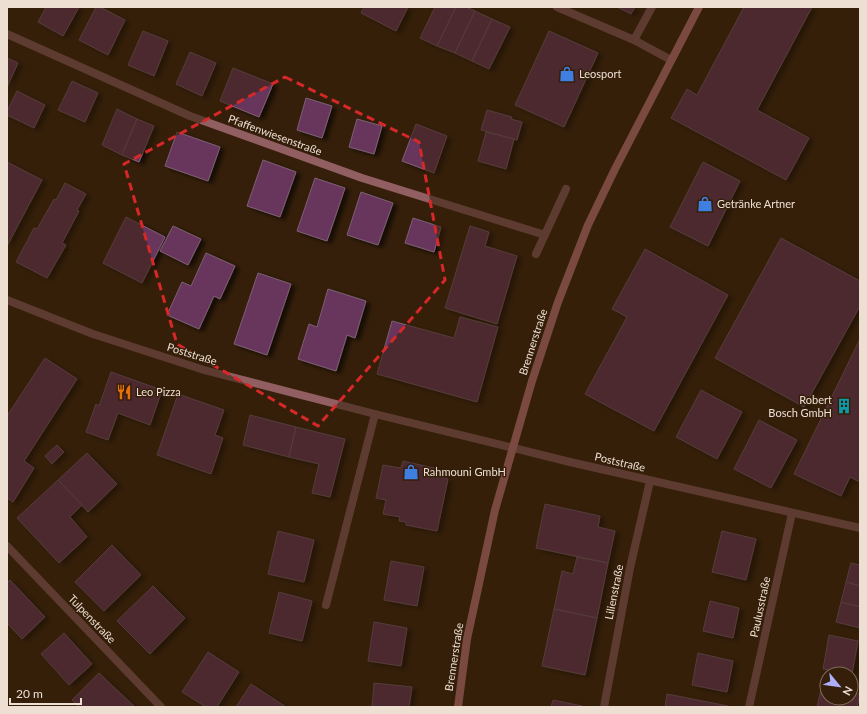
<svg xmlns="http://www.w3.org/2000/svg" width="867" height="714" viewBox="0 0 867 714" font-family="Lato,sans-serif">
<style>
.building{fill:#68365c;stroke:#7c6074;filter:url(#shadow)}
.lines{fill:none;stroke-linecap:round;stroke-linejoin:round}
.street{stroke:#915e62;stroke-width:8}
.secondary{stroke:#cf7d84;stroke-width:8}
.marked{fill:none;stroke:#d62828;stroke-width:3;stroke-dasharray:8 5;stroke-linejoin:round}
.labels{text-anchor:middle;stroke-width:3;stroke-linejoin:round;paint-order:stroke}
.poi-label{font-size:11px;fill:#eedfd3;stroke:#351f0a;text-anchor:start}
.street-label{font-size:11px;fill:#eedfd3;stroke:#351f0a}
</style>
<defs>
<filter id="shadow"><feDropShadow dx="4.5" dy="2.5" stdDeviation="2" flood-color="#0009"/></filter>
</defs>
<rect width="100%" height="100%" fill="#351f0a"/>
<g class="building">
<polygon points="46,7 79,7 63,36 38,22"/>
<polygon points="96,7 100,7 125,20 108,55 79,40"/>
<polygon points="364,7 408,7 396,31 361,13"/>
<polygon points="435,7 456,7 437,46 420,38"/>
<polygon points="456,7 466,7 475,11 455,53 437,46"/>
<polygon points="617,7 635,7 631,14"/>
<polygon points="744,7 812,7 757,110 809,138 786,180 671,118 687,89 697,95"/>
<polygon points="475,11 492,19 472,61 455,53"/>
<polygon points="492,19 510,27 489,69 472,61"/>
<polygon points="143,31 168,41 154,76 128,65"/>
<polygon points="549,31 598,53 564,127 515,105"/>
<polygon points="190,52 216,63 202,96 176,84"/>
<polygon points="7,58 18,63 7,87"/>
<polygon points="233,68 273,84 259,117 220,101"/>
<polygon points="72,81 98,93 85,122 58,110"/>
<polygon points="17,91 45,105 34,128 7,115 7,111"/>
<polygon points="306,98 332,106 322,138 297,130"/>
<polygon points="117,109 137,119 122,155 102,145"/>
<polygon points="487,110 512,117 511,119 522,122 517,140 481,130"/>
<polygon points="137,119 154,126 139,162 122,155"/>
<polygon points="357,119 382,126 374,154 349,147"/>
<polygon points="416,124 447,136 434,173 402,161"/>
<polygon points="177,132 220,147 208,181 165,166"/>
<polygon points="486,132 514,139 506,169 478,161"/>
<polygon points="263,160 296,172 280,217 247,206"/>
<polygon points="7,162 42,180 7,246"/>
<polygon points="703,162 740,181 708,246 670,227"/>
<polygon points="315,178 345,188 327,241 297,231"/>
<polygon points="65,183 86,194 77,210 79,211 62,243 66,245 47,278 16,262 34,228 37,229 54,199 56,200"/>
<polygon points="361,192 393,203 378,245 347,235"/>
<polygon points="126,217 165,237 142,283 103,263"/>
<polygon points="413,218 441,227 434,252 405,243"/>
<polygon points="173,226 201,239 188,265 160,251"/>
<polygon points="470,226 489,232 485,246 517,256 497,324 445,308"/>
<polygon points="781,238 860,281 860,306 804,407 715,358"/>
<polygon points="645,249 728,295 654,431 585,394 627,317 612,309"/>
<polygon points="206,253 235,266 220,299 214,296 199,329 167,315 182,282 191,286"/>
<polygon points="258,273 291,284 267,355 234,344"/>
<polygon points="328,289 366,301 355,338 347,335 336,371 298,359 309,324 317,327"/>
<polygon points="460,317 498,327 477,402 377,374 392,321 454,338"/>
<polygon points="860,339 860,482 850,477 841,496 794,474"/>
<polygon points="45,358 77,379 24,461 34,468 13,502 7,498 7,416"/>
<polygon points="111,372 162,390 150,425 118,413 108,440 86,432 96,404 99,406"/>
<polygon points="701,390 742,412 717,459 676,437"/>
<polygon points="178,394 224,410 215,435 223,438 211,474 157,455"/>
<polygon points="250,415 296,427 289,457 243,445"/>
<polygon points="759,420 797,440 771,488 734,469"/>
<polygon points="296,427 345,439 330,497 312,493 319,464 289,457"/>
<polygon points="57,445 64,452 52,464 45,456"/>
<polygon points="87,453 117,484 88,512 58,480"/>
<polygon points="403,461 434,468 433,475 448,479 437,531 406,525 406,522 399,521 400,517 383,514 386,500 376,498 383,465 401,468"/>
<polygon points="58,480 82,505 70,517 87,537 59,563 17,518"/>
<polygon points="545,504 600,516 598,527 615,531 608,563 536,548"/>
<polygon points="278,531 314,540 304,582 268,574"/>
<polygon points="722,531 756,539 746,580 712,572"/>
<polygon points="112,545 141,575 104,611 75,582"/>
<polygon points="577,557 608,563 597,618 554,609 562,571 573,574"/>
<polygon points="391,561 424,567 417,606 384,600"/>
<polygon points="851,563 860,565 860,586 846,582"/>
<polygon points="10,580 45,617 22,639 7,623 7,583"/>
<polygon points="846,582 860,586 860,607 841,602"/>
<polygon points="153,586 185,618 150,654 117,621"/>
<polygon points="279,592 312,601 302,641 269,633"/>
<polygon points="710,601 739,608 733,638 703,631"/>
<polygon points="841,602 860,607 860,628 836,622"/>
<polygon points="554,609 597,618 585,675 542,666"/>
<polygon points="374,622 407,628 401,666 368,661"/>
<polygon points="64,633 92,664 69,685 41,654"/>
<polygon points="829,635 858,641 852,674 823,669"/>
<polygon points="208,652 239,672 217,707 206,707 182,692"/>
<polygon points="698,653 733,661 727,692 692,685"/>
<polygon points="99,673 135,707 79,707 72,700"/>
<polygon points="374,683 412,687 409,707 372,707"/>
<polygon points="251,684 286,707 236,707"/>
<polygon points="822,685 827,687 827,698 851,698 851,692 860,694 857,707 817,707"/>
<polygon points="667,694 728,706 727,707 665,707"/>
<polygon points="553,700 582,706 582,707 551,707"/>
</g>
<g class="lines">
<g class="street">
<polyline points="557,7 634,40 671,60"/>
<polyline points="7,34 190,116 362,178 545,235"/>
<polyline points="634,40 652,7"/>
<polyline points="536,254 566,189"/>
<polyline points="7,300 93,334 204,370 375,414 570,462 860,528"/>
<polyline points="7,546 161,707"/>
<polyline points="326,605 375,414"/>
<polyline points="604,707 630,568 650,481"/>
<polyline points="749,707 792,513"/>
</g>
<polyline class="secondary" points="458,707 467,639 495,510 532,381 558,302 588,225 615,169 699,7"/>
</g>
<path d="M0 0H867V714H0ZM285 77 419 142 445 280 318 426 177 344 124 164Z" fill="#351f0a" fill-opacity=".55" fill-rule="evenodd"/>
<path class="marked" d="M285 77 419 142 445 280 318 426 177 344 124 164Z"/>
<defs>
<symbol id="shop-bare" viewBox="-9 -9 18 18"><path d="M-5-2.5h2.3a2.7 3.5 0 0 1 5.4 0H5L5.5 6h-11ZM-1.5-2.5h3a1.5 2.3 0 0 0-3 0Z" fill="#3f7fe0" stroke="#351f0a" stroke-width="2.5" paint-order="stroke"/></symbol>
<symbol id="restaurant-bare" viewBox="-9 -9 18 18"><path d="M-5-6h1v4h1v-4h1v4h1v-4h1v5L-1.5 .5V6h-2V.5L-5-1ZM5-6V6H3V1.5H1.5Q1.5-4 5-6Z" fill="#e8710a" stroke="#351f0a" stroke-width="2.5" paint-order="stroke"/></symbol>
<symbol id="building-bare" viewBox="-9 -9 18 18"><path d="M-4-6H4V6H1V3H-1V6H-4ZM-2.5-4.3h1.7v1.8h-1.7ZM.8-4.3h1.7v1.8H.8ZM-2.5-1h1.7V.8h-1.7ZM.8-1h1.7V.8H.8Z" fill="#0f9aa8" stroke="#351f0a" stroke-width="2.5" paint-order="stroke"/></symbol>
</defs>
<g fill-rule="evenodd">
<use href="#shop-bare" x="556" y="63" width="22" height="22"/>
<use href="#shop-bare" x="694" y="193" width="22" height="22"/>
<use href="#restaurant-bare" x="113" y="381" width="22" height="22"/>
<use href="#building-bare" x="833" y="395" width="22" height="22"/>
<use href="#shop-bare" x="400" y="461" width="22" height="22"/>
</g>
<g class="labels">
<g class="poi-label">
<text x="579" y="78">Leosport</text>
<text x="717" y="208">Getränke Artner</text>
<text x="136" y="396">Leo Pizza</text>
<text x="832" y="404" text-anchor="end">Robert<tspan x="832" dy="13">Bosch GmbH</tspan></text>
<text x="423" y="476">Rahmouni GmbH</text>
</g>
<g class="street-label">
<text transform="translate(275 135) rotate(20)" y="4">Pfaffenwiesenstraße</text>
<text transform="translate(533 342) rotate(-72)" y="4">Brennerstraße</text>
<text transform="translate(192 354) rotate(17)" y="4">Poststraße</text>
<text transform="translate(620 462) rotate(13)" y="4">Poststraße</text>
<text transform="translate(614 592) rotate(-79)" y="4">Lilienstraße</text>
<text transform="translate(760 607) rotate(-78)" y="4">Paulusstraße</text>
<text transform="translate(92 619) rotate(46)" y="4">Tulpenstraße</text>
<text transform="translate(454 657) rotate(-81)" y="4">Brennerstraße</text>
</g>
</g>
<rect width="867" height="714" fill="none" stroke="#eedfd3" stroke-width="16"/>
<g transform="translate(839 686) rotate(119)"><circle r="19" fill="#351f0a" stroke="#7f6c5a"/>
<path d="M0-3L7 15L0 10L-7 15Z" fill="#adaffb"/>
<text y="-6" font-size="11" font-weight="bold" text-anchor="middle" fill="#eedfd3">N</text>
</g>
<path d="M10 698v6h71v-6" fill="none" stroke="#eedfd3" stroke-width="2"/>
<text x="16" y="698" font-size="12" fill="#eedfd3" stroke="#351f0a" stroke-width="3" paint-order="stroke">20 m</text>
</svg>
